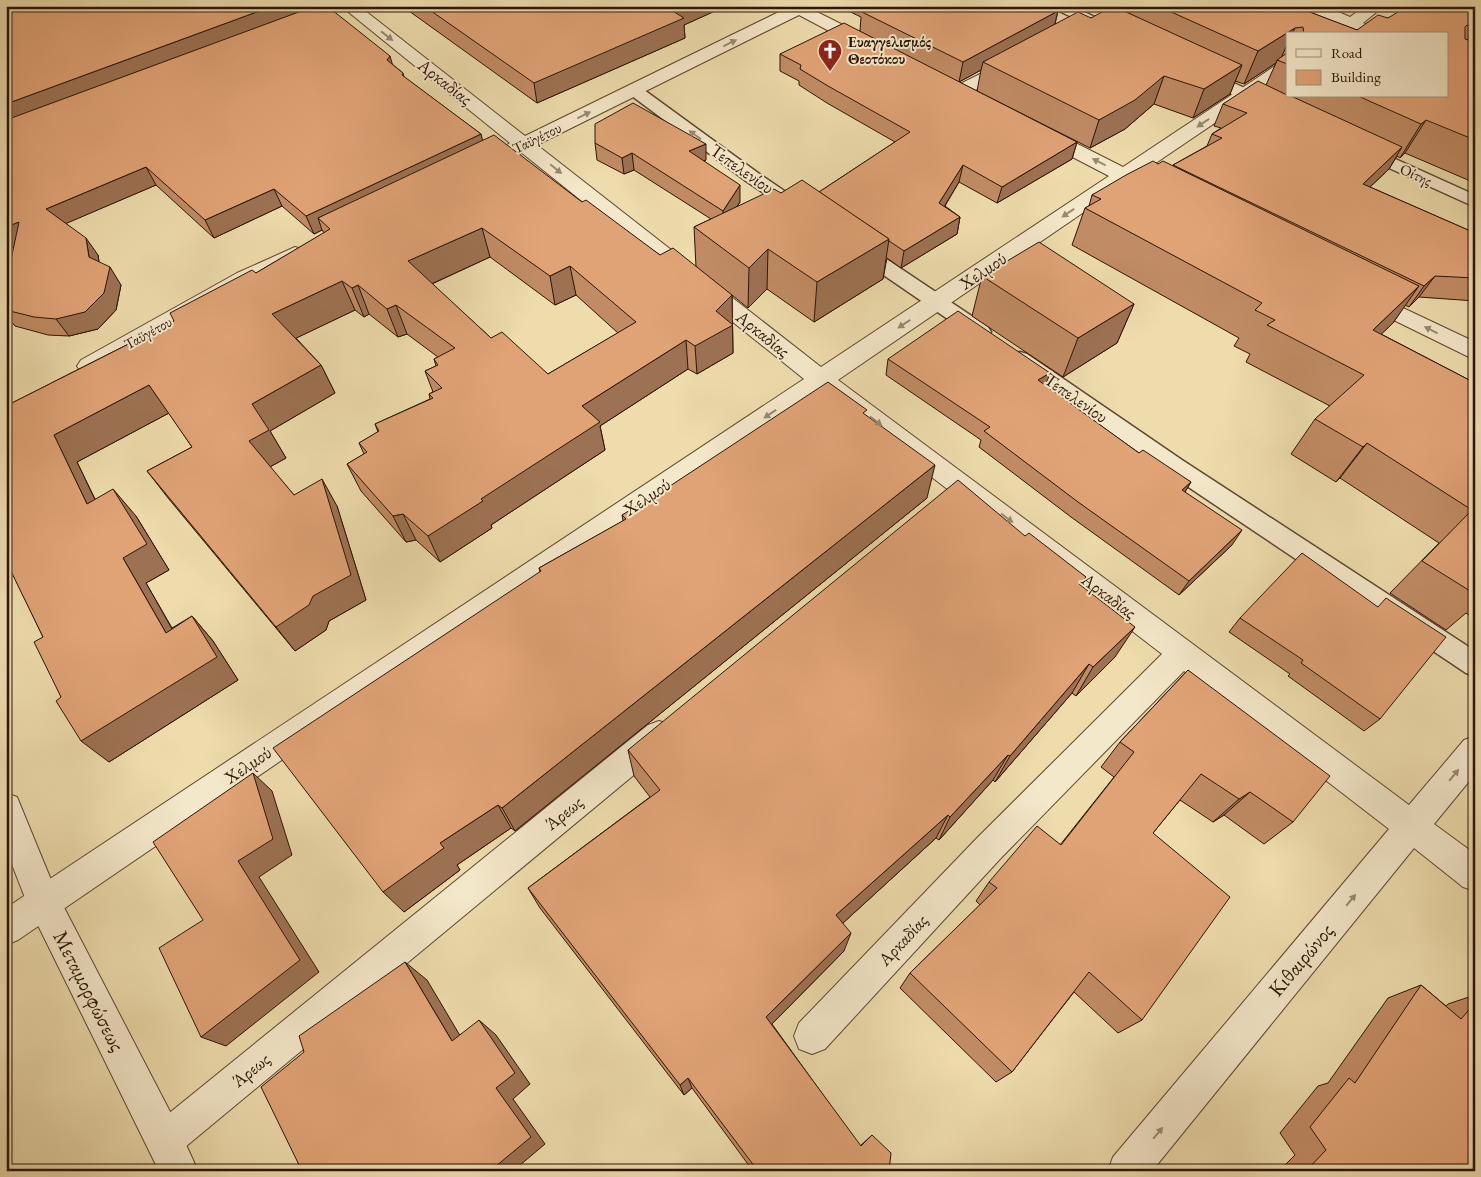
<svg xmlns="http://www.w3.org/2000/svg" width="1481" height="1177" viewBox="0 0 1481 1177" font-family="'EB Garamond',serif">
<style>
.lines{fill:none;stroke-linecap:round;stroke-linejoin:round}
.service-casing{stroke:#5c462e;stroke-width:3}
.minor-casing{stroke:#5c462e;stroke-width:2}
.tertiary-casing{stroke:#5c462e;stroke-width:2}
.service{fill:#f4e8ca;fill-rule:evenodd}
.minor{fill:#f4e8ca;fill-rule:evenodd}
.tertiary{fill:#f4e8ca;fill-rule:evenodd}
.wall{fill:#c18c65;stroke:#2b1404;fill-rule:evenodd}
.shaded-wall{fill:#9d7253;stroke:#2b1404}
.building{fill:#e0a376;stroke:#2b1404;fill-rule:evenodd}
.oneway{fill:#9a8971}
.labels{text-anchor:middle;stroke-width:4;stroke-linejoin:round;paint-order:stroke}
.far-poi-label{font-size:15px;font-weight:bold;fill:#2b1404;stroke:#f4e8ca;text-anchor:start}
.far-street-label{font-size:15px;fill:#2b1404;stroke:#f4e8ca}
.street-label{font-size:18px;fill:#2b1404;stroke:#f4e8ca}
.near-street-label{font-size:21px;fill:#2b1404;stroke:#f4e8ca}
</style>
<rect width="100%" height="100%" fill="#eedcad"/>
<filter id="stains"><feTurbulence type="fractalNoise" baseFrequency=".004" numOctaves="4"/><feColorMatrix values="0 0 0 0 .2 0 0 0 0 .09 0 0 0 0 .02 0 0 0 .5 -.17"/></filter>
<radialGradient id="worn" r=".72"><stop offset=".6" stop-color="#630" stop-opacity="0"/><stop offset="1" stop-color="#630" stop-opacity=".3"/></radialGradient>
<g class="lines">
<defs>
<g id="service">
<polygon points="1053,6 1072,6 1111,25 1114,28 1111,31 1101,31 1055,9"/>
<polygon points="1201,68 1275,102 1277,106 1275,110 1263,110 1195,76 1193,73 1195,70"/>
<polygon points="634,85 640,87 758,173 805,205 808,209 805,213 799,215 793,213 746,181 628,93 626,90 628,87"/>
<polygon points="1362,144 1475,195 1475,207 1356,153 1353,149 1356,145"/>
<polygon points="857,242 864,244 988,327 991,332 988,337 981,339 974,337 850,252 847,248 850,244"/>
<polygon points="1020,352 1027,354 1182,460 1475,651 1475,676 1466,673 1166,472 1013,364 1010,359 1013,354"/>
</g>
<g id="minor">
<polygon points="341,6 359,6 525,136 787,8 786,6 813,6 811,9 875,41 878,45 875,49 863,49 799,15 537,145 821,367 1109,176 1034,137 1032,133 1034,129 1041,127 1048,129 1123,167 1281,62 1287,61 1287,74 1138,175 1148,183 1145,187 1138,189 1125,184 838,380 1409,805 1464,740 1475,736 1475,774 1434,824 1475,854 1475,891 1463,887 1414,848 1152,1171 1108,1171 1113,1157 1389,829 1184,671 1000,859 825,1049 812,1054 799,1049 794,1036 799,1023 978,837 1162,654 821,392 18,940 6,945 6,908 804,379 522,153 510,157 503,155 500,151 503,147 510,143"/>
<polygon points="1303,6 1325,6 1350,17 1365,6 1384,6 1363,23 1381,30 1383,34 1360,34 1352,30 1347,34 1334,34 1332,31 1339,24 1305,9"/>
<polygon points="1012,58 1018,59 1021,63 1018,67 966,95 960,96 954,95 951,91 954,87"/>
<polygon points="295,247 302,249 306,254 302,259 253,283 97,372 89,374 81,372 77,366 81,360 237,273"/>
<polygon points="1367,291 1475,342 1475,360 1359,303 1356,298 1359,293"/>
<polygon points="659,721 670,725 674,735 670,745 178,1153 165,1159 152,1153 146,1140 152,1127 648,725"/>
</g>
<polygon id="tertiary" points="6,793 17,797 56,892 178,1127 198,1171 159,1171 27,903 6,849"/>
</defs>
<use href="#service" class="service-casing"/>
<use href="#minor" class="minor-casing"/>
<use href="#tertiary" class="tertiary-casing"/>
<use href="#service" class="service"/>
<use href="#minor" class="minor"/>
<use href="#tertiary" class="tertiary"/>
</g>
<g class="wall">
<path d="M6 6 393 65 403 73 404 77 481 134 482 140 582 202 660 255 696 267 694 227 711 219 634 170 624 174 597 160 595 143 706 160 704 161 740 202 737 207 781 193 819 192 895 142 827 103 799 85V81L780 71V54L860 31 861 17 838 6H1048L1058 11 1055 24 1091 18 1124 11 1125 6H1303L1301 9 1357 30 1388 18 1475 6V183L1405 153 1400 158 1397 156 1389 169 1370 187 1475 233V301L1419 297 1409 307 1405 305 1393 323 1381 334 1475 383V619L1466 613 1446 630 1390 593 1439 543 1340 478 1336 482 1291 454 1315 419 1330 406 1246 362 1250 354 1234 346 1239 338 1072 245 1085 208 1089 206 1092 195 1158 164 1173 166V165L1207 146 1212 134 1221 128 1214 126 1223 104 1266 85 1276 63 1244 84 1235 81 1230 94 1193 118 1154 104 1125 129 1090 148 977 91 981 70 959 82 1077 142 1072 159 997 203 959 182 945 206 960 217 957 234 901 268 887 258 883 279 814 322 767 289 748 308 732 295 733 353 697 374 688 369 600 426 605 450 491 525 492 528 440 562 416 540 406 542 361 491 347 464 364 454 359 443 378 432 375 424 430 399 429 394 433 392 425 371 436 366 434 359 438 357 407 334 398 337 369 314 364 317 355 310 296 338 321 365 335 393 270 431 286 458 270 467 294 495 337 506 366 600 329 621 326 630 295 651 168 498 147 471 192 447 169 413 77 462 95 499 136 516 169 570 146 583 172 628 192 616 213 641 238 680 109 762 61 697 43 637 10 568 6 565V406L174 321 256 273 324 233 322 230 314 234 282 206 214 238 156 185 66 223 98 255 99 262 121 285 116 310 98 329 69 336 48 335 15 326 6 315V283L14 247ZM1287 34H1447V96H1287ZM490 257 555 305 576 295 618 333 548 374 491 338 432 284Z"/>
<polygon points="402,6 726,6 684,25 685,38 537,103"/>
<polygon points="982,276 1134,304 1117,343 1063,377 972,316"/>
<polygon points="888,359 1045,386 1139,453 1191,482 1185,492 1232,545 1179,595 1071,517 979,447 981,440 886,375"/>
<polygon points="866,415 927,498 515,831 511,828 457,865 460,870 404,912 540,572 539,568 623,521 622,515"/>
<polygon points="1025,536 1086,577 1081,586 1115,657 1076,696 1072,693 995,782 993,780 939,840 936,838 843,923 844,951 772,1024 860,1146 872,1135 889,1171 753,1171 692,1088 684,1095 540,908 528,888 650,797 634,776 628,750"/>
<polygon points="1378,607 1380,719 1364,731 1288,676 1290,674 1229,632 1240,618"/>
<polygon points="1188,670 1293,822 1264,844 1224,815 1213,822 1180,800 1153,833 1142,1020 1118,1033 1074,992 1012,1072 996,1082 900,988 910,973 980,905 976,901 989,882 1060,845 1114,777 1101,767 1120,742"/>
<polygon points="1421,985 1446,1006 1448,1004 1475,995 1475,1171 1279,1171 1295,1155 1280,1133 1318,1086 1328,1083 1388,998"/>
</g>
<g class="shaded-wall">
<polygon points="273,6 315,6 6,126 6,104"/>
<polygon points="681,6 726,6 684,25 685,38 537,103 534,83 671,10"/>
<polygon points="1276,6 1303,6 1302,8 1264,33"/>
<polygon points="1058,11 1053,31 983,62 981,70 959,82 963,62"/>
<polygon points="1295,28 1292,34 1287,34 1287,45 1280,60 1277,60 1276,63 1244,84 1258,51"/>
<polygon points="390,56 395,73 387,60"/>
<polygon points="1242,65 1230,94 1193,118 1204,89"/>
<polygon points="1164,76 1154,104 1125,129 1090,148 1099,120"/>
<polygon points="1426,120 1405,153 1400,158 1421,124"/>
<polygon points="481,134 485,151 318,218 322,230 314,234 306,216"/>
<polygon points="1077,142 1072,159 997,203 1002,187"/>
<polygon points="706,144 706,160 690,168 689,151"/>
<polygon points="1402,147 1389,169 1351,205 1363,184"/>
<polygon points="632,153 634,170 624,174 622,158"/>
<polygon points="963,165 959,182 936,220 939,203"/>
<polygon points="146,167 156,185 58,227 46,209"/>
<polygon points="740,185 740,202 723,227 723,211"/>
<polygon points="274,189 282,206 214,238 205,220"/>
<polygon points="960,217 957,234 901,268 904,251"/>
<polygon points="19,222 32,240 6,250 6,227"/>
<polygon points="482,228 490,257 418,290 408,261"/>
<polygon points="86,238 98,255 101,275 89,257"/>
<polygon points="889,239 883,279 814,322 817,282"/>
<polygon points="768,249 767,289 748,308 749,268"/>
<polygon points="570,266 576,295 555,305 550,276"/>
<polygon points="110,267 121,285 116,310 98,329 69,336 56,319"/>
<polygon points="1435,276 1419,297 1409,307 1424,286"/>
<polygon points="342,281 355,310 286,343 272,314"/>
<polygon points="358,285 369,314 364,317 352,288"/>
<polygon points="1419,286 1393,323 1348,366 1373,330"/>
<polygon points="732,295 733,353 697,374 695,346 716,311"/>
<polygon points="1134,304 1117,343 1063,377 1078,338"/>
<polygon points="396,305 407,334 398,337 387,309"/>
<polygon points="686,340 688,369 600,426 605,450 491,525 492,528 440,562 428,536 481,499 582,406"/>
<polygon points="321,365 335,393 270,431 286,458 266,469 249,441 252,404"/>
<polygon points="1050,373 1044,390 1038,380"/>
<polygon points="149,385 169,413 77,462 110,531 87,504 54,435"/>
<polygon points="1367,443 1340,478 1336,482 1363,447"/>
<polygon points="935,465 927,498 515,831 502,808"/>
<polygon points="322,479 337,506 366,600 329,621 326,630 295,651 276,627"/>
<polygon points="1191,482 1181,498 1182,490"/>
<polygon points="113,489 136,516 169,570 146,583 188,657 166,633 123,558"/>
<polygon points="403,514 416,540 406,542 393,516"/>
<polygon points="1242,530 1232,545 1179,595 1189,581"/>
<polygon points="1086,577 1069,609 1079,584"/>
<polygon points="192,616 213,641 238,680 109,762 81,741"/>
<polygon points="1135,627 1115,657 1076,696 1093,667"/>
<polygon points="1089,664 1072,693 995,782 1010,756"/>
<polygon points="1008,755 993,780 939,840 950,817"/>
<polygon points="253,773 272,791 292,855 259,877 319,972 226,1046 201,1037 238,861"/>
<polygon points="1250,792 1224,815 1213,822 1239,799"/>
<polygon points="498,805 511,828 457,865 460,870 404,912 383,892 440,843"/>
<polygon points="948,815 936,838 831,934 836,915"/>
<polygon points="851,933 844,951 765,1031 766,1017"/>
<polygon points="405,962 427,980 471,1054 452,1041"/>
<polygon points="479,1020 496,1035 530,1084 513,1099 545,1144 513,1171 490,1171 496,1088"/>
<polygon points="688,1078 692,1088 684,1095 680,1085"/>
</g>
<g class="building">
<polygon points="6,6 273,6 6,104"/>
<polygon points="315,6 327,6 390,56 387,60 403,73 402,75 481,134 306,216 274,189 205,220 146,167 46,209 86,238 89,257 110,267 104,293 85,312 56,319 34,317 6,310 6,283 19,222 6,227 6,120"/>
<polygon points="424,6 681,6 671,10 684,18 534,83"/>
<polygon points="873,6 1048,6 1058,11 963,62 862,12"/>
<polygon points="1113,6 1242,65 1204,89 1164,76 1135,100 1099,120 983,62 1078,12 1091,18"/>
<polygon points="1158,6 1294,6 1357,30 1378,15 1388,18 1408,6 1475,6 1475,28 1467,25 1465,27 1465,39 1475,42 1475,140 1426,120 1421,124 1358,96 1447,96 1447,34 1304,34 1303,27 1295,28 1258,51"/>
<polygon points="844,23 1077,142 1002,187 963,165 939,203 960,217 904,251 889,241 889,239 819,192 910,132 828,86 800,69 801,65 780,54"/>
<polygon points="1287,53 1287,64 1277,60"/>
<polygon points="1258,81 1287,95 1287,96 1291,96 1402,147 1363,184 1475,233 1475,278 1435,276 1424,286 1173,165 1222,138 1212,134 1247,113 1223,104"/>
<polygon points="633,103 706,144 689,151 740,185 723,211 632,153 622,158 595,143 595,124"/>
<path d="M494 135 582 202 586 200 660 255 673 248 732 295 716 311 733 325 695 346 686 340 582 406 600 422 481 499 483 501 428 536 403 514 393 516 347 464 367 452 359 443 379 431 375 424 433 398 429 394 442 388 425 371 438 365 434 359 455 348 396 305 387 309 358 285 352 288 342 281 272 314 321 365 252 404 269 430 249 441 294 495 322 479 351 575 313 596 309 605 276 627 147 471 192 447 149 385 54 435 87 504 113 489 147 544 123 558 166 633 192 616 217 657 81 741 56 701 61 697 34 642 43 637 6 561V406L174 321 170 313 252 270 256 273 330 229 318 218ZM482 228 550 276 570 266 636 322 548 374 502 332 491 338 408 261Z"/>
<polygon points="1153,161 1158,164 1163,161 1419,286 1373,330 1475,383 1475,594 1422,561 1472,510 1367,443 1363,447 1315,419 1364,375 1267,325 1275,320 1255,310 1262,303 1085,208 1101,199 1092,195 1126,175"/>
<polygon points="802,180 889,239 817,282 768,249 749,268 694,227 774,189 781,193"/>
<polygon points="1039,242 1134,304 1078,338 982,276"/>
<polygon points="958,311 1050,373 1038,380 1139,453 1143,450 1191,482 1182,490 1242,530 1189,581 1078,502 984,431 990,427 888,359"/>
<polygon points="828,382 867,410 863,413 935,465 502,808 498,805 440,843 444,848 383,892 273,748 541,571 539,568 626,519 622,515 673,484"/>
<polygon points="958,480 1025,536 1029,533 1086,577 1079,584 1135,627 1093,667 1089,664 1010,756 1008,755 950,817 948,815 836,915 851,933 766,1017 861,1146 872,1135 891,1153 889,1171 758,1171 688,1078 680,1085 528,888 660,790 628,750"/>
<polygon points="1302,553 1378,607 1386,598 1446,637 1380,719 1301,663 1303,660 1240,618"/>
<polygon points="1188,670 1330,776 1293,822 1250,792 1239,799 1201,774 1153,833 1230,897 1142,1020 1089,972 1012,1072 910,973 997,888 989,882 1037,826 1061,845 1134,752 1120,742"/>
<polygon points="253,773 273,839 238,861 300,960 201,1037 159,948 203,920 153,842"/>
<polygon points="405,962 452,1041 479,1020 515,1073 496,1088 531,1137 490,1171 302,1171 261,1087 304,1052 299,1036"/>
<polygon points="1421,985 1461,1019 1475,1003 1475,1171 1306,1171 1326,1150 1310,1127 1349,1078 1355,1083"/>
</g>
<defs><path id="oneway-solid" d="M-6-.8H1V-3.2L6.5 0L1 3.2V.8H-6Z" transform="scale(1.25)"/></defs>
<g class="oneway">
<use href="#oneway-solid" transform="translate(387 36) rotate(38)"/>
<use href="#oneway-solid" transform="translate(730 43) rotate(-26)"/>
<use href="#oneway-solid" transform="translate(584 115) rotate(-26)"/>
<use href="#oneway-solid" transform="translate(1203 123) rotate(146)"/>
<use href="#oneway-solid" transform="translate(695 135) rotate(-144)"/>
<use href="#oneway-solid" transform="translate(1099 162) rotate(-153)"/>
<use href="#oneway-solid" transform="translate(556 169) rotate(39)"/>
<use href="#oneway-solid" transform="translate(1068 213) rotate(146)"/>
<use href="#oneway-solid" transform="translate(904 324) rotate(146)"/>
<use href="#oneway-solid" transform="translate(1431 330) rotate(-153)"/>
<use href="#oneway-solid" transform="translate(770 414) rotate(146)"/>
<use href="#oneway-solid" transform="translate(876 421) rotate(37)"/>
<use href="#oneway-solid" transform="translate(1007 518) rotate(37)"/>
<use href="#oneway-solid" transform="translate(1454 775) rotate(-50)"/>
<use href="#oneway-solid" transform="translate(1351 900) rotate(-50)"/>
<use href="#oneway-solid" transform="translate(1158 1133) rotate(-50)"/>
</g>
<defs>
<symbol id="church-pin" viewBox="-11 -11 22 30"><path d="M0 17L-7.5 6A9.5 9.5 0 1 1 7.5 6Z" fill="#8f2418" stroke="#f4e8ca"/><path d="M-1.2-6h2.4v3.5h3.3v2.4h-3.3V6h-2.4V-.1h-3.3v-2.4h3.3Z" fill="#fff"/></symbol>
</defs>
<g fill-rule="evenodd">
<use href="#church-pin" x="816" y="37" width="28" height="38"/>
</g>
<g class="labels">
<g class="far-poi-label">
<text x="848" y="47">Ευαγγελισμός<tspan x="848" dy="17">Θεοτόκου</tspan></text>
</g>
<g class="far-street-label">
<text transform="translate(537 138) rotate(-26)" y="5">Ταϋγέτου</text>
<text transform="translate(1416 175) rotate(25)" y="5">Οίτης</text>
<text transform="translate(148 333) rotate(-29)" y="5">Ταϋγέτου</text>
</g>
<g class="street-label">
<text transform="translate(445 82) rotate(38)" y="6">Αρκαδίας</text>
<text transform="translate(742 169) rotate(35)" y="6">Τεπελενίου</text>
<text transform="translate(983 271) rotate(-34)" y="6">Χελμού</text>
<text transform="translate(763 334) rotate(39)" y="6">Αρκαδίας</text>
<text transform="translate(1076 398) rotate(35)" y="6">Τεπελενίου</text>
<text transform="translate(647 497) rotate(-34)" y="6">Χελμού</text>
<text transform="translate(1109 596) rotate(37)" y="6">Αρκαδίας</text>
<text transform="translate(248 765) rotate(-34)" y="6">Χελμού</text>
<text transform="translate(564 813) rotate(-39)" y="6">Άρεως</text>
<text transform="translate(903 940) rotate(-47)" y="6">Αρκαδίας</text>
<text transform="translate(251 1070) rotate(-39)" y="6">Άρεως</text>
</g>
<g class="near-street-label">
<text transform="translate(1301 960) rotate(-50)" y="7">Κιθαιρώνος</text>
<text transform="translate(89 991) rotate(63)" y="7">Μεταμορφώσεως</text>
</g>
</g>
<rect width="1481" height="1177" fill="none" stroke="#eedcad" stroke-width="25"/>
<rect x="8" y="8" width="1466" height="1162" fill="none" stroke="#2b1404" stroke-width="2.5"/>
<rect x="12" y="12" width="1456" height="1152" fill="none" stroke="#2b1404"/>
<rect x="1286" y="32" width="162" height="65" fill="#f4e8ca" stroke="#a4937b"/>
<rect x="1296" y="49" width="25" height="8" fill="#f4e8ca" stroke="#a4937b"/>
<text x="1331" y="58" font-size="15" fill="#2b1404">Road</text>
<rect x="1296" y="70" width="25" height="15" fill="#e0a376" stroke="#a4937b"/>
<text x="1331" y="82" font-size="15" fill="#2b1404">Building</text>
<rect width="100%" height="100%" filter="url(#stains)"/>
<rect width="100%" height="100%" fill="url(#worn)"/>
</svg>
